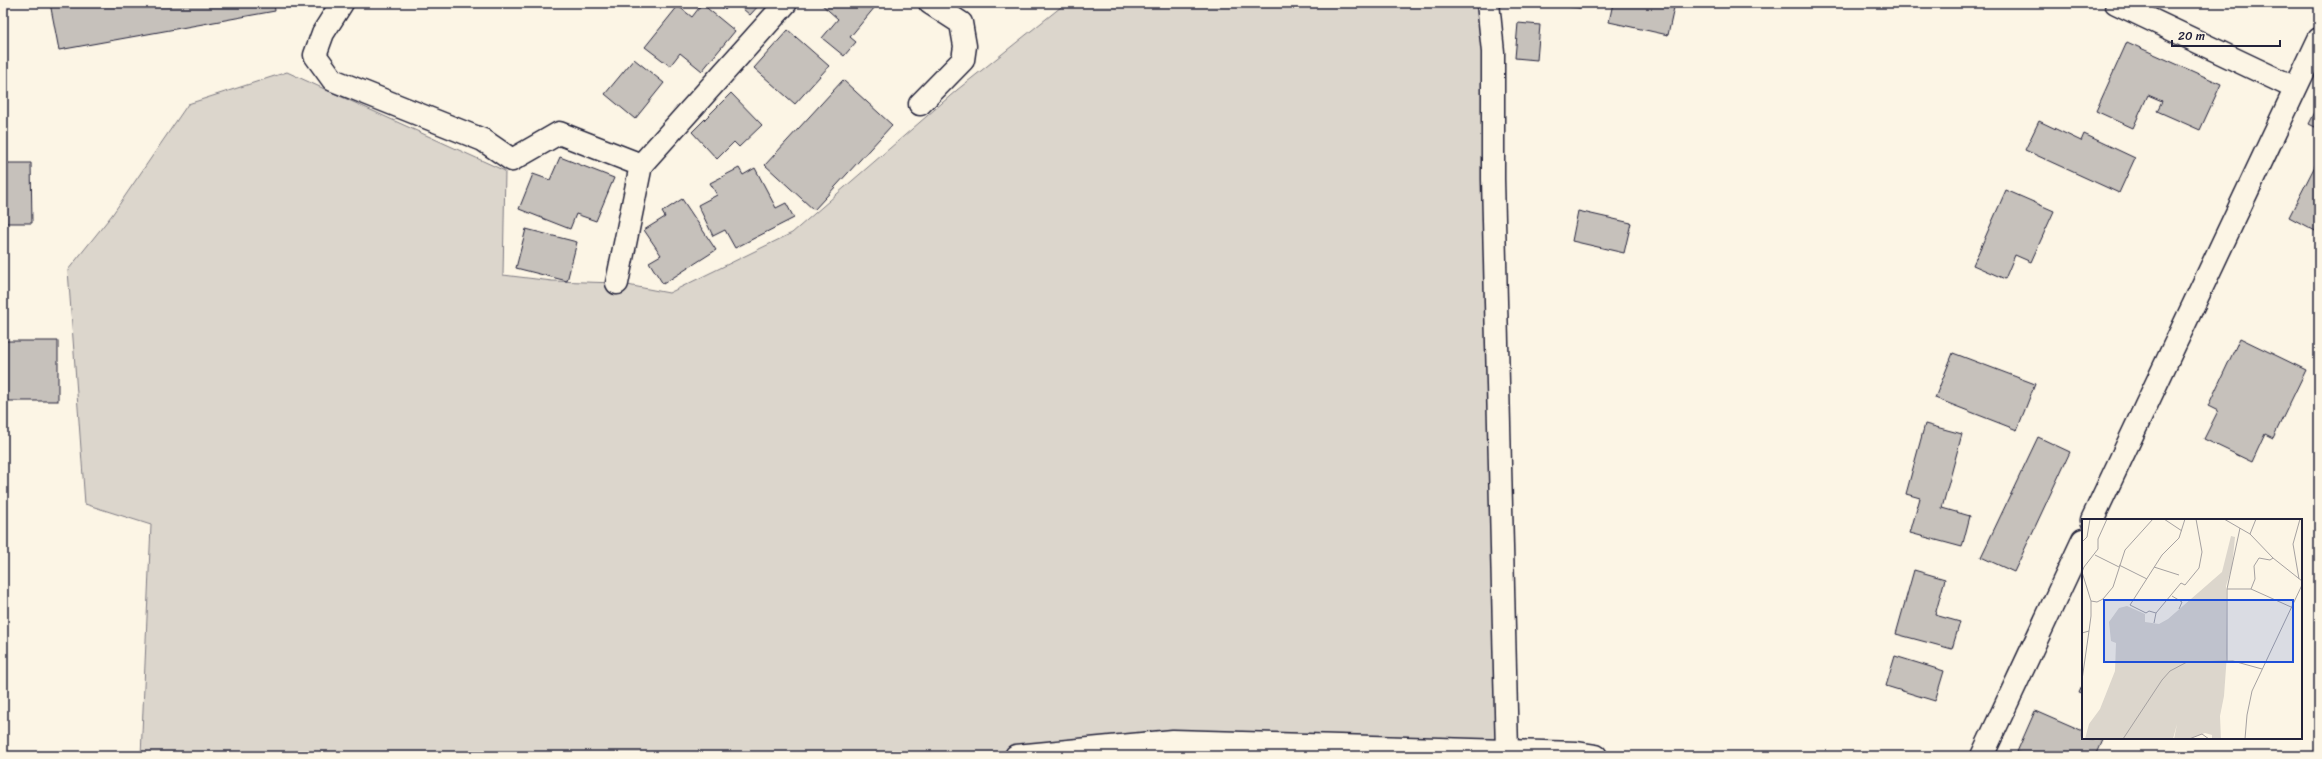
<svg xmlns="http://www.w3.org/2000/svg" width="2322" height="759" viewBox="0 0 2322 759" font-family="Sriracha,sans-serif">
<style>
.green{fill:#dcd6cc;stroke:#7f7c84}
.building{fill:#c6c1bb;stroke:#22223b}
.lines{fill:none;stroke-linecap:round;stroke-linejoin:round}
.street-casing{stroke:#22223b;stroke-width:25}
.secondary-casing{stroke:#22223b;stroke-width:25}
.street{stroke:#fcf5e5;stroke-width:22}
.secondary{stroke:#fcf5e5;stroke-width:22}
.inset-road{fill:none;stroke:#a5a1a1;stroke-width:1}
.view{fill:#1d4ed8;fill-opacity:0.15;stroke:#1d4ed8;stroke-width:2}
.inset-edge{fill:none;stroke:#22223b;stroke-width:2}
</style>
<rect width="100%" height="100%" fill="#fcf5e5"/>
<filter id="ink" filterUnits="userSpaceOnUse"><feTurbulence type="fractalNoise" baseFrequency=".025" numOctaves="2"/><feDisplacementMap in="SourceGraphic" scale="8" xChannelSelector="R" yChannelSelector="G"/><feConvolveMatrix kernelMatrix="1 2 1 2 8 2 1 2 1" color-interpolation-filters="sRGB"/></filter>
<g filter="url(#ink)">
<polygon class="green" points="1066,3 1488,3 1501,756 141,756 151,525 85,504 68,270 112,215 188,104 287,72 505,171 503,275 552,281 617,283 669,293 792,233 957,90"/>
<g class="building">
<polygon points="50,3 274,3 275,11 59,50"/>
<polygon points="718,3 731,3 725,10"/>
<polygon points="736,3 761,3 750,15"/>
<polygon points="820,3 870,3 875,7 850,37 856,42 844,56 822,38 838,19"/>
<polygon points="1540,3 1581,3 1580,8"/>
<polygon points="1613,3 1675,3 1668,35 1609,22"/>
<polygon points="2266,3 2277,3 2275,7"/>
<polygon points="702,4 735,31 702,71 680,53 670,66 645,47 678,6 692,17"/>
<polygon points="1518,23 1540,25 1537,60 1515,58"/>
<polygon points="788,30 829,66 795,104 754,68"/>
<polygon points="2127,42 2221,84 2200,130 2157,111 2162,101 2148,95 2133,128 2096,111"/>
<polygon points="634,59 664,83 635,119 605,94"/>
<polygon points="843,80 892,125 814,210 765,165"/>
<polygon points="731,93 762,125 739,147 734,142 717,159 692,132"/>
<polygon points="2319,104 2319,129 2309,124"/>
<polygon points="2039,121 2081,141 2084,134 2135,158 2119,193 2025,150"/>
<polygon points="560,157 614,178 596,221 576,214 570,229 519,209 533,174 550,180"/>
<polygon points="2317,162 2319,163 2319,233 2289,217"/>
<polygon points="3,163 31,163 32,223 3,223"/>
<polygon points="739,168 743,175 755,168 776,208 786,203 794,218 735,248 725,230 713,236 698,205 717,195 710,183"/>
<polygon points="2006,190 2054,211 2031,262 2015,255 2005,279 1973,265"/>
<polygon points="682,199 716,250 663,284 649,262 661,255 644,230 665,217 662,212"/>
<polygon points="1578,211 1631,223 1624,253 1572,241"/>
<polygon points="526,229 577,242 567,281 516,268"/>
<polygon points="2240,338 2306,370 2273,438 2265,434 2252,462 2204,439 2218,411 2208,406"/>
<rect x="3" y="341" width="55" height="60"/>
<polygon points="1953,353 2035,384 2017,430 1935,398"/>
<polygon points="1925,424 1962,434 1942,508 1970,516 1962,547 1910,533 1920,498 1906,494"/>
<polygon points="2038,437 2070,452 2014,572 1981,557"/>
<polygon points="1914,570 1945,579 1935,615 1960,622 1952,649 1896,634"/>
<polygon points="1895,656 1944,671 1935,701 1886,686"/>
<polygon points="2083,683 2083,693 2079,692"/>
<polygon points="2035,711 2083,732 2083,738 2103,740 2096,756 2027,756 2017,752"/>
</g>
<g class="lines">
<defs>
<g id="street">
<polyline points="342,3 323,33 315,55 333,80 483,140 512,160 559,133 641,165 617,283"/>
<polyline points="1488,3 1493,52 1493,179 1507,752"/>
<polyline points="2116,3 2295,88"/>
<polyline points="920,104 963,60 965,46 961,23 930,3"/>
<polyline points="641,165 786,3"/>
<polyline points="1016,756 1173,741 1577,753 1596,756"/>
</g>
<g id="secondary">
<polyline points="2092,520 2319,39"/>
<polyline points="1982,756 2083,540"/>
</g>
</defs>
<use href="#street" class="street-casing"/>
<use href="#secondary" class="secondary-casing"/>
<use href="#street" class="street"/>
<use href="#secondary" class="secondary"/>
</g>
</g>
<g transform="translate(2082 519)">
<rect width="220" height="220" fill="#fcf5e5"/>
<path d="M149 17 153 18 150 48 144 67 145 135 142 177 138 197 139 220H130V216L123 214 106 220H92L95 205 91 220H3L7 205 18 190 33 152 34 124 29 122 27 103 37 89 45 87 63 95V103L77 105 86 100 140 53Z" fill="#dcd6cc"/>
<path class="inset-road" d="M82 0 100 12M142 0 168 15 191 39 220 62M168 15 174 0M0 23 5 18 8 0M13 36 37 48M37 46 65 60M72 48 97 56M217 60 211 25 218 0M145 70 158 9M169 70 173 60 172 47 177 39 188 41 191 39M90 77 100 83 97 90M9 82 15 83 21 80 31 68 43 31 71 0M74 94 99 64 103 66 117 49 120 33 114 0M72 104 74 94 67 92 64 94 48 86 80 36 97 19 103 0M0 114 7 112 9 97V82L0 53 2 48 16 30V20L25 0M145 142V70H169L209 88M0 161 7 112M41 220 80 161 88 152 105 143 151 142 180 150M107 220 120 215 127 220M163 220 165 196 170 172 220 66"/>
<path class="view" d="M22 81H211V143H22Z"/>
<rect width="220" height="220" class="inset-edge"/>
</g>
<rect width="2322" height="759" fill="none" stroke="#fcf5e5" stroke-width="16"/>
<rect x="8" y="8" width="2306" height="743" fill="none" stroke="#22223b" stroke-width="1.5" filter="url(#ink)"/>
<path d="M2172 40v6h108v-6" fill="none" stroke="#22223b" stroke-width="2"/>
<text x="2178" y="40" font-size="12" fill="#22223b" stroke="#fcf5e5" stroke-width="3" paint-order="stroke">20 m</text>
</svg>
